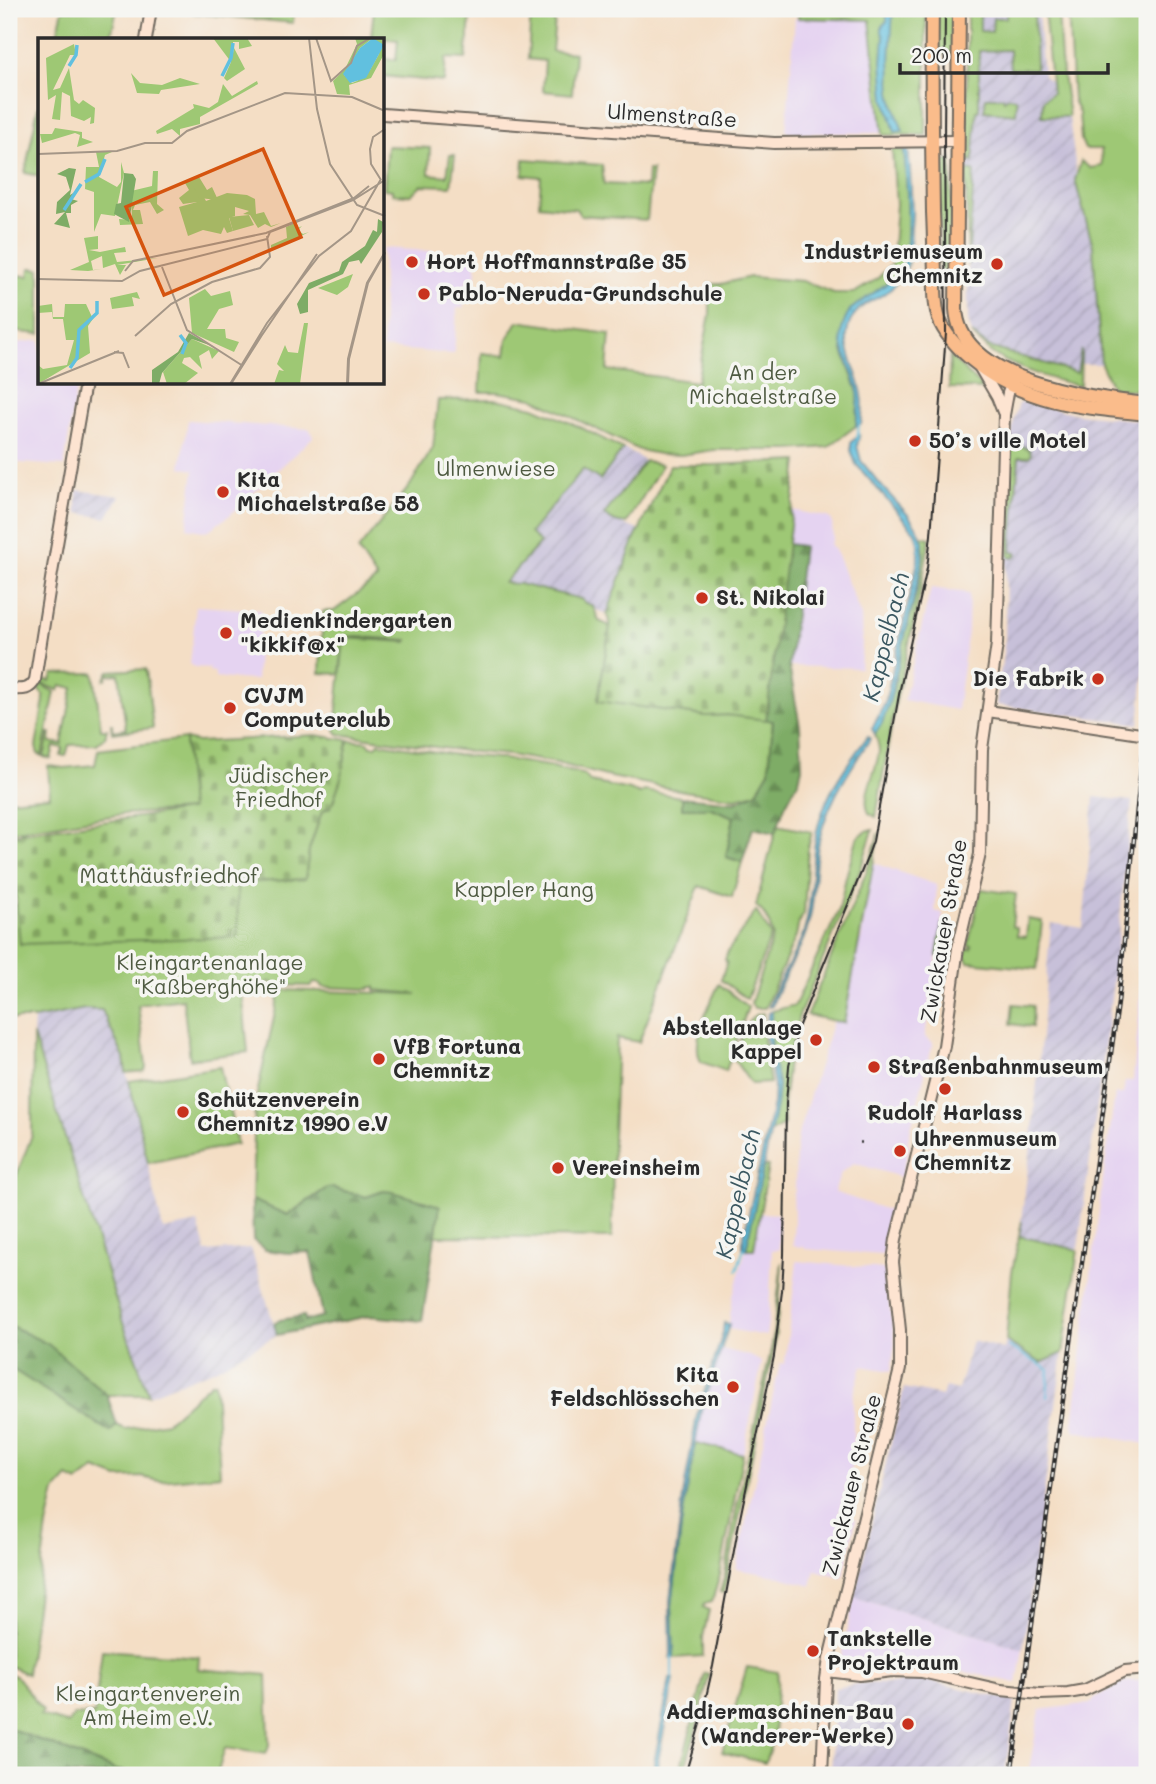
<svg xmlns="http://www.w3.org/2000/svg" width="1156" height="1784" viewBox="0 0 1156 1784" font-family="Mali,sans-serif">
<style>
.built{fill:#e5d3f1}
.industrial{fill:url(#industrial-furrows)}
.green{fill:#9ec874;stroke:#647a50;stroke-width:2}
.forest{fill:url(#forest-firs);stroke:#546c48;stroke-width:2}
.cemetery{fill:url(#cemetery-stones);stroke:#647a50;stroke-width:2}
.water{fill:url(#water-ripples);stroke:#467685;stroke-width:2}
.lines{fill:none;stroke-linecap:round;stroke-linejoin:round}
.stream{stroke:#61c0df;stroke-width:2}
.secondary-casing{stroke:#716a61;stroke-width:14}
.primary-casing{stroke:#716a61;stroke-width:16}
.secondary{stroke:#fde4d1;stroke-width:10}
.primary{stroke:#fabc8b;stroke-width:12}
.tram{stroke:#2b2b2b;stroke-width:2}
.rail-casing{stroke:#2b2b2b;stroke-width:4.5}
.rail{stroke:#f6f6f2;stroke-width:2;stroke-dasharray:5;stroke-linecap:butt}
.poi-dot{fill:#c8321e;stroke:#f6f6f2;stroke-width:2.5}
.labels{text-anchor:middle;stroke-width:7;stroke-linejoin:round;paint-order:stroke}
.street-label{font-size:21px;fill:#2b2b2b;stroke:#f6f6f2}
.poi-label{font-size:21px;font-weight:bold;fill:#2b2b2b;stroke:#f6f6f2;text-anchor:start}
.park-label{font-size:21px;fill:#4e5a41;stroke:#f6f6f2}
.water-label{font-size:23px;font-style:italic;fill:#3b5861;stroke:#f6f6f2}
.inset-river{fill:none;stroke:#61c0df;stroke-width:3.5}
.inset-road{fill:none;stroke:#a49687;stroke-width:2}
.view{fill:#d5540f;fill-opacity:0.15;stroke:#d5540f;stroke-width:3.5}
.inset-edge{fill:none;stroke:#2b2b2b;stroke-width:3.5}
</style>
<defs>
<pattern id="industrial-furrows" width="10" height="10" patternUnits="userSpaceOnUse" patternTransform="scale(1.75)"><rect width="10" height="10" fill="#c7c0d9"/><path d="M-1 1l2-2M0 10L10 0M9 11l2-2" fill="none" stroke="#aba5ba"/></pattern>
<pattern id="forest-firs" width="22" height="20" patternUnits="userSpaceOnUse" patternTransform="scale(1.75)"><rect width="22" height="20" fill="#7eac66"/><path d="M5 1l3.5 6h-7zM16 11l3.5 6h-7z" fill="#678c54"/></pattern>
<pattern id="cemetery-stones" width="16" height="16" patternUnits="userSpaceOnUse" patternTransform="scale(1.75)"><rect width="16" height="16" fill="#9ec874"/><path d="M2 7V4a2 2 0 0 1 4 0v3zM10 15v-3a2 2 0 0 1 4 0v3z" fill="#81a35f"/></pattern>
<pattern id="water-ripples" width="26" height="14" patternUnits="userSpaceOnUse" patternTransform="scale(1.75)"><rect width="26" height="14" fill="#61c0df"/><path d="M2 4q2-2 4 0t4 0M15 11q2-2 4 0t4 0" fill="none" stroke="#509cb5"/></pattern>
</defs>
<rect width="100%" height="100%" fill="#f6f6f2"/>
<filter id="ink" filterUnits="userSpaceOnUse"><feTurbulence type="fractalNoise" baseFrequency=".0143" numOctaves="2"/><feDisplacementMap in="SourceGraphic" scale="14" xChannelSelector="R" yChannelSelector="G"/><feConvolveMatrix kernelMatrix="1 2 1 2 8 2 1 2 1" color-interpolation-filters="sRGB"/></filter>
<filter id="wash" filterUnits="userSpaceOnUse"><feTurbulence type="fractalNoise" baseFrequency=".00686" numOctaves="4" result="noise"/><feDisplacementMap in="SourceGraphic" scale="28" xChannelSelector="R" yChannelSelector="G"/><feGaussianBlur stdDeviation="1.57" result="paint"/><feColorMatrix in="noise" values="0 0 0 0 0 0 0 0 0 0 0 0 0 0 0 0 0 1.4 0 .05"/><feComposite in="paint" operator="in"/></filter>
<g filter="url(#wash)">
<rect width="100%" height="100%" fill="#f4dec5"/>
<g class="built">
<polygon points="795,18 870,20 883,133 789,133 786,131"/>
<polygon points="383,248 444,252 445,256 477,259 475,280 467,279 463,308 457,308 454,354 383,348"/>
<polygon points="40,340 40,383 77,383 64,466 9,462 9,344"/>
<polygon points="188,420 310,429 313,437 230,515 209,530 204,531 187,528 194,470 181,467"/>
<polygon points="792,510 827,517 832,520 833,539 830,544 835,550 861,616 862,645 860,668 789,666 803,547 787,544"/>
<polygon points="931,588 969,593 968,629 957,710 904,700"/>
<polygon points="196,606 261,610 256,680 215,678 215,672 209,671 209,668 195,667 190,665"/>
<polygon points="873,863 937,885 935,911 943,913 925,1037 933,1043 907,1143 910,1144 901,1177 854,1163 841,1173 834,1192 893,1212 886,1250 882,1255 805,1249 804,1247 793,1246 794,1217 793,1192 795,1192 796,1148 799,1131 833,1021 844,1023 858,940 861,940"/>
<polygon points="1147,929 1147,1252 1145,1266 1147,1267 1147,1444 1075,1431 1073,1424 1101,1194 1115,1094 1123,1094 1125,1081 1133,1081"/>
<polygon points="760,1213 778,1214 779,1249 772,1250 769,1315 766,1336 728,1329 733,1296 746,1249 754,1249"/>
<polygon points="797,1261 883,1269 885,1272 895,1343 891,1371 862,1366 853,1396 853,1459 839,1515 856,1519 843,1577 815,1570 811,1586 777,1576 736,1569 780,1363 785,1364 785,1362"/>
<polygon points="722,1349 750,1356 762,1362 743,1454 696,1443 702,1411"/>
<polygon points="854,1597 1023,1649 1017,1683 934,1665 900,1661 839,1667"/>
<polygon points="1132,1680 1145,1682 1143,1698 1147,1699 1147,1775 1028,1775 1040,1710 1091,1703 1096,1698 1124,1682"/>
</g>
<g class="industrial">
<polygon points="966,9 1038,9 1043,76 1051,82 1060,116 1069,117 1076,170 1075,180 1093,246 1101,364 1079,364 1078,374 989,347 972,334 968,321"/>
<polygon points="1025,401 1077,414 1147,421 1147,642 1139,724 996,705 1005,639 1006,562 1011,493 1011,440 1014,418 1019,404"/>
<polygon points="624,448 645,461 605,515 613,521 639,530 607,614 594,609 504,583 540,543 529,534 583,469 600,480"/>
<polygon points="77,490 120,496 107,518 77,513"/>
<polygon points="1094,797 1132,801 1114,976 1078,1250 1019,1236 1032,1138 1051,923 1083,928"/>
<polygon points="85,1009 102,1010 124,1058 126,1073 129,1081 163,1230 198,1223 206,1252 251,1248 277,1335 213,1370 149,1395 122,1320 33,1035 34,1019"/>
<polygon points="972,1341 1004,1349 1006,1341 1041,1363 1063,1353 1023,1649 854,1597 904,1388 942,1396 945,1387 958,1390"/>
<polygon points="914,1679 938,1683 1015,1701 1005,1775 831,1775 835,1688 862,1683 894,1684"/>
</g>
<g class="green">
<polygon points="63,9 117,9 110,40 56,40"/>
<polygon points="193,9 294,9 293,23 193,13"/>
<polygon points="374,9 471,9 466,59 446,58 444,82 383,76 383,59 396,60 398,40 371,37"/>
<polygon points="531,9 556,9 552,51 575,53 572,94 543,91 545,61 528,59"/>
<polygon points="799,9 926,9 926,135 883,135 870,20 798,18"/>
<polygon points="937,9 952,9 954,56 949,56 949,53 937,56"/>
<polygon points="967,9 977,9 977,12 980,12 980,31 992,32 993,18 1006,18 1006,9 1034,9 1036,69 1010,69 1009,50 979,51 979,111 977,111 973,161 967,160"/>
<polygon points="1044,9 1058,9 1061,60 1069,117 1042,116 1043,100 1052,93"/>
<polygon points="1068,9 1143,9 1147,64 1147,391 1113,389 1101,364 1093,246 1075,180 1081,161 1090,168 1102,166 1101,149 1085,149 1081,140 1079,113 1073,100"/>
<polygon points="986,97 1003,97 1004,100 1008,97 1015,98 1017,101 1016,114 984,111"/>
<polygon points="38,107 40,108 40,176 25,173"/>
<polygon points="387,146 430,148 429,174 447,176 450,155 455,155 451,186 421,185 411,195 392,194 392,190 384,189"/>
<path d="M892 149 904 150C906 173 914 257 898 274 887 285 864 299 850 310L843 351 859 395 856 426 828 447 789 450H714L681 455 659 454 639 450 533 398 497 392H480L482 353 505 356 507 340 518 321 610 334 607 370 697 382 710 314V284H721L750 277 802 281 834 293H854L877 279 892 264 896 204Z"/>
<polygon points="524,159 602,165 604,184 647,186 648,170 652,170 647,220 580,215 576,209 539,205 541,177 523,175"/>
<polygon points="942,159 943,161 949,161 951,159 952,254 950,254 951,274 944,274 944,276 941,276 938,160"/>
<polygon points="966,171 974,171 968,266"/>
<polygon points="30,268 40,269 40,334 9,331 9,275 29,276"/>
<path d="M972 334 989 347 1077 373 1081 350 1080 386C1053 380 1009 367 988 350 982 345 977 339 972 334Z"/>
<polygon points="950,356 984,389 949,388"/>
<polygon points="495,399 534,407 580,427 623,449 600,480 583,469 530,533 540,543 504,583 519,584 581,599 584,602 593,606 599,621 610,626 598,701 706,716 727,715 773,720 769,771 756,793 735,798 684,791 606,776 557,763 509,755 465,751 338,734 335,730 344,638 407,642 408,640 343,636 340,674 320,673 323,611 334,611 377,579 358,550 409,487 433,448 438,400"/>
<polygon points="1019,445 1029,449 1031,454 1029,457 1019,457 1011,552 1017,553 1016,556 1012,558 1009,557 1008,551 1011,446"/>
<path d="M645 461 662 465 627 523C618 525 611 520 604 515Z"/>
<path d="M921 536 930 538 920 594 895 705 876 817 869 813C860 796 878 770 879 751 879 745 877 740 875 734 893 704 898 666 906 631 912 609 920 586 922 563 924 554 924 544 921 536Z"/>
<polygon points="146,669 153,728 112,733 111,724 112,724 113,731 126,729 119,674 107,675 107,678 105,679 109,671"/>
<polygon points="94,673 101,729 107,729 105,737 97,744 69,745 66,756 61,756 63,748 54,746 51,759 44,757 49,733 51,733 50,742 62,744 73,688 61,685 59,691 58,690 41,683 42,679 51,681 53,674"/>
<polygon points="40,684 55,692 42,756 38,754 36,747 44,700 43,695 38,689"/>
<polygon points="185,739 191,810 124,814 10,832 9,800 50,796 48,766 64,768 95,765 98,750"/>
<polygon points="348,740 368,742 371,746 376,746 379,743 457,755 497,758 548,766 585,775 590,782 630,790 640,794 644,791 682,797 682,808 711,808 734,817 726,857 742,862 732,897 699,886 639,1042 617,1038 613,1136 612,1238 436,1236 439,1206 383,1191 366,1197 333,1188 327,1188 287,1215 252,1200 255,1103 280,990 417,994 375,990 375,987 371,987 369,989 323,987 321,984 314,983 311,986 275,985 273,983 268,982 266,985 248,985 242,991 248,1052 190,1059 183,999 138,1005 146,1066 145,1071 126,1073 124,1058 102,1010 85,1009 34,1019 10,1019 9,1010 9,906 17,905 21,944 237,883 305,879 309,850 322,811 331,807 342,775"/>
<path d="M777 825 812 832 808 847 804 914 799 922 796 936 765 1008H754L751 1003 773 936C771 926 765 912 756 906Z"/>
<polygon points="869,830 873,830 860,871 799,1016 788,1061 783,1105 784,1124 770,1133 776,1106 778,1084 771,1053 770,1024 772,1011 795,1005 839,910 846,877 857,839 859,836"/>
<polygon points="879,833 844,1023 807,1015 866,873"/>
<path d="M981 889 1016 894 1012 926 1017 928V936L1026 937 1028 919 1042 921 1037 969 969 962C965 957 966 954 967 948L971 949 972 946 968 945Z"/>
<polygon points="756,911 771,935 747,999 721,980 727,962 725,960 728,951"/>
<polygon points="942,924 952,930 947,957 937,956"/>
<path d="M719 984 748 1007 726 1071 701 1062C690 1041 710 1004 719 984Z"/>
<polygon points="1013,1004 1033,1006 1032,1027 1011,1024"/>
<path d="M763 1013V1040L770 1083 751 1084 735 1061C740 1044 742 1015 763 1013Z"/>
<polygon points="33,1035 122,1320 149,1395 107,1395 48,1345 9,1325 9,1195 32,1135"/>
<polygon points="220,1067 237,1144 148,1163 129,1081"/>
<polygon points="762,1166 768,1166 754,1249 746,1249"/>
<polygon points="1022,1221 1019,1236 1078,1250 1063,1353 1041,1363 1006,1341 1012,1272"/>
<polygon points="782,1262 779,1306 774,1347 724,1593 720,1592 725,1575 734,1521 772,1345"/>
<polygon points="9,1367 110,1431 117,1425 125,1429 167,1422 211,1383 215,1382 220,1475 159,1481 142,1477 118,1478 95,1469 78,1482 68,1477 55,1491 47,1526 27,1674 9,1666"/>
<polygon points="695,1443 743,1454 720,1575 712,1601 705,1603 703,1607 709,1610 703,1637 703,1656 674,1658 672,1606 682,1518"/>
<polygon points="102,1650 199,1657 198,1669 267,1675 269,1746 266,1754 225,1748 217,1775 144,1775 115,1770 9,1728 9,1673 17,1677 43,1711 40,1715 68,1724 74,1715 94,1715"/>
<polygon points="747,1667 778,1672 774,1736 765,1763 722,1752"/>
<polygon points="705,1673 709,1674 700,1715 683,1775 679,1775"/>
</g>
<g class="forest">
<polygon points="787,544 803,546 789,666 800,726 802,768 799,780 785,806 775,833 753,828 742,862 726,857 734,817 711,808 682,808 682,797 735,802 756,793 769,771 773,721 766,720"/>
<polygon points="327,1188 333,1188 366,1197 384,1191 393,1192 440,1206 422,1321 369,1316 277,1335 274,1324 280,1320 304,1316 305,1321 323,1316 310,1252 289,1253 265,1250 253,1240 252,1200 288,1215"/>
<polygon points="9,1325 48,1344 107,1395 117,1425 110,1432 9,1367"/>
<polygon points="9,1728 115,1770 144,1775 9,1775"/>
</g>
<g class="cemetery">
<polygon points="798,461 766,720 727,715 706,716 598,701 610,626 607,614 634,541 670,465 713,465"/>
<polygon points="315,735 348,740 342,775 331,807 322,811 309,850 305,879 237,883 238,937 20,944 13,863 15,862 13,836 21,833 190,810 185,739 198,742"/>
</g>
<g class="water">
<path d="M887 9H893L890 62C892 71 889 81 891 91 893 105 898 118 903 131L895 132 885 99 882 62 884 37 882 32V26L887 21Z"/>
<path d="M904 150H908L910 170 912 212 910 244 907 267 899 281H897C888 298 865 299 855 314 834 341 859 368 862 396 864 405 862 415 861 424L856 426C857 416 860 403 858 393 852 360 829 344 850 310 864 299 887 285 898 274 914 257 906 173 904 150Z"/>
<polygon points="859,436 857,446 861,461 884,489 908,515 919,531 923,542 922,563 889,704 882,723 875,734 872,729 885,703 918,561 918,542 915,532 856,464 851,450 851,442"/>
<path d="M868 736 870 739C847 774 823 809 817 851 813 879 815 906 806 932 798 958 779 980 772 1006L769 1007C777 979 797 956 805 928 814 896 810 863 817 831 824 796 847 764 868 736Z"/>
<polygon points="772,1011 770,1024 770,1046 778,1084 776,1106 746,1249 743,1248 743,1241 773,1104 774,1085 766,1037 768,1013"/>
<polygon points="724,1323 729,1324 727,1331 701,1411 682,1518 672,1606 674,1658 671,1658 670,1601 683,1496 697,1415 723,1333"/>
<polygon points="670,1679 674,1679 657,1766 654,1764"/>
</g>
<g class="lines">
<g class="stream">
<polyline points="857,440 859,424"/>
<polyline points="737,1270 744,1248"/>
<polyline points="1008,1346 1049,1370 1047,1397"/>
<polyline points="672,1678 672,1656"/>
<polyline points="653,1775 656,1763"/>
</g>
</g>
</g>
<g filter="url(#ink)">
<g class="lines">
<defs>
<g id="secondary">
<polyline points="146,40 151,9"/>
<polyline points="383,114 774,143 958,141"/>
<polyline points="980,368 997,397 1003,412"/>
<path d="M9 689C20 689 29 692 35 680L52 573 85 383"/>
<polyline points="988,711 1147,735"/>
<polyline points="827,1671 860,1675 892,1671 922,1672 1001,1690 1040,1694 1068,1693 1085,1690 1125,1671 1147,1669"/>
<polyline points="822,1775 826,1679 829,1659 900,1369 900,1330 893,1262 896,1239 944,1046 958,948 980,854 982,749 997,644 1004,415 1008,393 1013,378"/>
</g>
<g id="primary">
<path d="M932 9C931 77 932 144 933 212 934 232 934 251 935 271 935 286 934 304 939 319 945 335 959 349 972 360 1022 403 1084 408 1147 414"/>
<path d="M959 9 956 309C960 382 1092 398 1147 404"/>
</g>
</defs>
<use href="#secondary" class="secondary-casing"/>
<use href="#primary" class="primary-casing"/>
<use href="#secondary" class="secondary"/>
<use href="#primary" class="primary"/>
<g class="tram">
<polyline points="861,1143 861,1142"/>
<polyline points="685,1775 700,1724 713,1666 739,1523 774,1356 782,1291 784,1255 786,1103 789,1066 799,1025 867,858 873,841 900,689 927,568 931,535 946,333 944,141 945,9"/>
</g>
<defs>
<polyline id="rail" points="1011,1775 1118,1003 1147,705"/>
</defs>
<use href="#rail" class="rail-casing"/>
<use href="#rail" class="rail"/>
</g>
</g>
<g class="poi-dot">
<circle cx="412" cy="262" r="7"/>
<circle cx="997" cy="264" r="7"/>
<circle cx="424" cy="294" r="7"/>
<circle cx="915" cy="441" r="7"/>
<circle cx="223" cy="492" r="7"/>
<circle cx="702" cy="598" r="7"/>
<circle cx="226" cy="633" r="7"/>
<circle cx="1098" cy="679" r="7"/>
<circle cx="230" cy="708" r="7"/>
<circle cx="816" cy="1040" r="7"/>
<circle cx="379" cy="1059" r="7"/>
<circle cx="874" cy="1067" r="7"/>
<circle cx="945" cy="1089" r="7"/>
<circle cx="183" cy="1112" r="7"/>
<circle cx="900" cy="1151" r="7"/>
<circle cx="558" cy="1168" r="7"/>
<circle cx="733" cy="1387" r="7"/>
<circle cx="813" cy="1651" r="7"/>
<circle cx="908" cy="1724" r="7"/>
</g>
<g class="labels">
<g class="street-label">
<text transform="translate(672 116) rotate(4)" y="7">Ulmenstraße</text>
<text transform="translate(944 931) rotate(-80)" y="7">Zwickauer Straße</text>
<text transform="translate(852 1485) rotate(-76)" y="7">Zwickauer Straße</text>
</g>
<g class="poi-label">
<text x="983" y="259" text-anchor="end">Industriemuseum<tspan x="983" dy="24">Chemnitz</tspan></text>
<text x="426" y="269">Hort Hoffmannstraße 35</text>
<text x="438" y="301">Pablo-Neruda-Grundschule</text>
<text x="929" y="448">50’s ville Motel</text>
<text x="237" y="487">Kita<tspan x="237" dy="24">Michaelstraße 58</tspan></text>
<text x="716" y="605">St. Nikolai</text>
<text x="240" y="628">Medienkindergarten<tspan x="240" dy="24">"kikkif@x"</tspan></text>
<text x="1084" y="686" text-anchor="end">Die Fabrik</text>
<text x="244" y="703">CVJM<tspan x="244" dy="24">Computerclub</tspan></text>
<text x="802" y="1035" text-anchor="end">Abstellanlage<tspan x="802" dy="24">Kappel</tspan></text>
<text x="393" y="1054">VfB Fortuna<tspan x="393" dy="24">Chemnitz</tspan></text>
<text x="888" y="1074">Straßenbahnmuseum</text>
<text x="197" y="1107">Schützenverein<tspan x="197" dy="24">Chemnitz 1990 e.V</tspan></text>
<text x="945" y="1120" text-anchor="middle">Rudolf Harlass</text>
<text x="914" y="1146">Uhrenmuseum<tspan x="914" dy="24">Chemnitz</tspan></text>
<text x="572" y="1175">Vereinsheim</text>
<text x="719" y="1382" text-anchor="end">Kita<tspan x="719" dy="24">Feldschlösschen</tspan></text>
<text x="827" y="1646">Tankstelle<tspan x="827" dy="24">Projektraum</tspan></text>
<text x="894" y="1719" text-anchor="end">Addiermaschinen-Bau<tspan x="894" dy="24">(Wanderer-Werke)</tspan></text>
</g>
<g class="park-label">
<text x="763" y="380">An der<tspan x="763" dy="24">Michaelstraße</tspan></text>
<text x="496" y="476">Ulmenwiese</text>
<text x="279" y="783">Jüdischer<tspan x="279" dy="24">Friedhof</tspan></text>
<text x="169" y="883">Matthäusfriedhof</text>
<text x="524" y="897">Kappler Hang</text>
<text x="210" y="970">Kleingartenanlage<tspan x="210" dy="24">"Kaßberghöhe"</tspan></text>
<text x="148" y="1701">Kleingartenverein<tspan x="148" dy="24">Am Heim e.V.</tspan></text>
</g>
<g class="water-label">
<text transform="translate(886 637) rotate(-76)" y="8">Kappelbach</text>
<text transform="translate(738 1194) rotate(-77)" y="8">Kappelbach</text>
</g>
</g>
<g transform="translate(38 38)">
<rect width="346" height="346" fill="#f4dec5"/>
<path d="M175 0H209L214 8 201 11V4H195L194 20 196 10 207 31 189 43 186 40 193 24ZM317 0H344L345 18 333 40 311 47 312 57 299 56 295 43 307 31 319 6ZM335 0 342 8 341 16 332 32 319 43 314 45 311 43 322 41V25L306 38 322 10ZM36 6 38 17H32L15 52 22 50 31 30 36 62 41 66 45 62 57 70 56 85 52 86 53 79 46 83 33 78 32 58 24 54 22 82 14 81 18 57 10 62 8 20ZM93 35 102 45 124 47 142 40 162 46 123 52 121 56 99 55ZM219 43 220 46 162 79V86L142 91V98L134 91 119 96 118 93 156 70 155 66 171 70 180 64 185 46 194 58ZM17 90 44 94V100L55 104 39 109 42 97 37 95 4 105 2 96H14ZM58 114H74L67 117 61 139 79 149 83 144V124L86 135 77 178 63 176 56 194V154L47 151 48 129H61ZM115 133H120L119 166 126 172 119 176 112 164 97 167 95 172H102L105 186 82 187 81 181 94 182 93 153 114 148ZM155 139 168 163 189 155 209 157 217 161 218 176 226 174 233 188 243 185 233 189 227 186 220 190 212 177 205 176 211 173 197 169V178L191 180 195 193 189 195 186 189 183 196 165 192 150 198 141 169 159 164 145 166 141 160 151 152 147 145ZM257 185 260 190 264 188 260 192 265 196 271 194 233 213V207L249 200 248 189ZM60 198V211L51 212 62 214 87 209 88 214 76 215 79 224 120 220 79 227H88L82 237 77 226 65 230 64 218 53 223 55 232 64 231 50 233 32 232 51 224 46 200ZM315 236 310 249 299 257 280 250ZM167 251 173 258 192 253 195 267 181 271 169 291H187L188 300 201 304 196 314 154 295 151 260ZM99 254 102 261 94 259 96 268 74 271 72 260ZM14 266 15 279H26L27 266H48L54 279 59 275 50 288 52 315 0 346V327L5 331 29 327 36 302H28L25 281H15L14 274 0 275V268ZM266 285H270L262 346H236L241 332 246 333 239 326 247 307 250 314 260 315ZM154 301 181 313 174 321 171 312 161 318 164 331 152 319 146 320 144 325 160 335 146 346H129L125 334Z" fill="#9ec874" fill-rule="evenodd"/>
<path d="M31 130 38 131 32 157 39 153 33 161 40 163 33 167V175H28L32 190 16 186 27 174 18 176 19 164 32 152 28 139 19 136ZM86 135 95 136 98 141 91 184 76 176 78 166 83 165ZM340 181 345 184 344 194 323 226 321 222 311 224 305 236 270 252V274L262 276 259 266 271 245 301 233 304 224 327 208 335 192 339 194ZM151 295 174 308 154 301 124 335 121 346H114V332L140 314Z" fill="#7eac66"/>
<path d="M161 139 169 152 174 149 180 162 161 160 153 143ZM211 177 216 187 195 193 191 179Z" fill="#9ec874"/>
<path d="M335 0 346 7 328 40 312 45 305 36 322 10Z" fill="#61c0df"/>
<path class="inset-river" d="M31 28 38 17 39 7M184 38 193 20 195 5M47 144 61 136 67 121M26 172 43 146M142 297 148 305 144 316M32 330 39 320 41 292 59 275V263"/>
<path class="inset-road" d="M271 0 279 71 292 126 319 167 347 178M278 0 293 43 313 25 319 8 332 0M0 116 79 113 107 105H134L149 93 247 55 314 59 347 73M343 142 333 126 332 111 335 99 347 91M229 201 232 194 315 162 347 142M124 229 149 292 205 328M87 233 95 223 228 195 316 160 331 148M0 241 84 243 102 233 229 201M97 298 133 266 174 244 222 230 232 219 229 198M222 300 279 216M76 314 85 315 91 330M0 346 81 313M192 346 229 285 281 218 313 193 343 141M193 346 224 297M309 346 310 321 329 245 347 214M310 346 311 321 330 245 347 215"/>
<path class="view" d="M225 111 263 199 126 257 88 169Z"/>
<rect width="346" height="346" class="inset-edge"/>
</g>
<rect width="1156" height="1784" fill="none" stroke="#f6f6f2" stroke-width="35"/>
<path d="M900 63v10h208v-10" fill="none" stroke="#2b2b2b" stroke-width="3.5"/>
<text x="911" y="63" font-size="21" fill="#2b2b2b" stroke="#f6f6f2" stroke-width="5" paint-order="stroke">200 m</text>
</svg>
